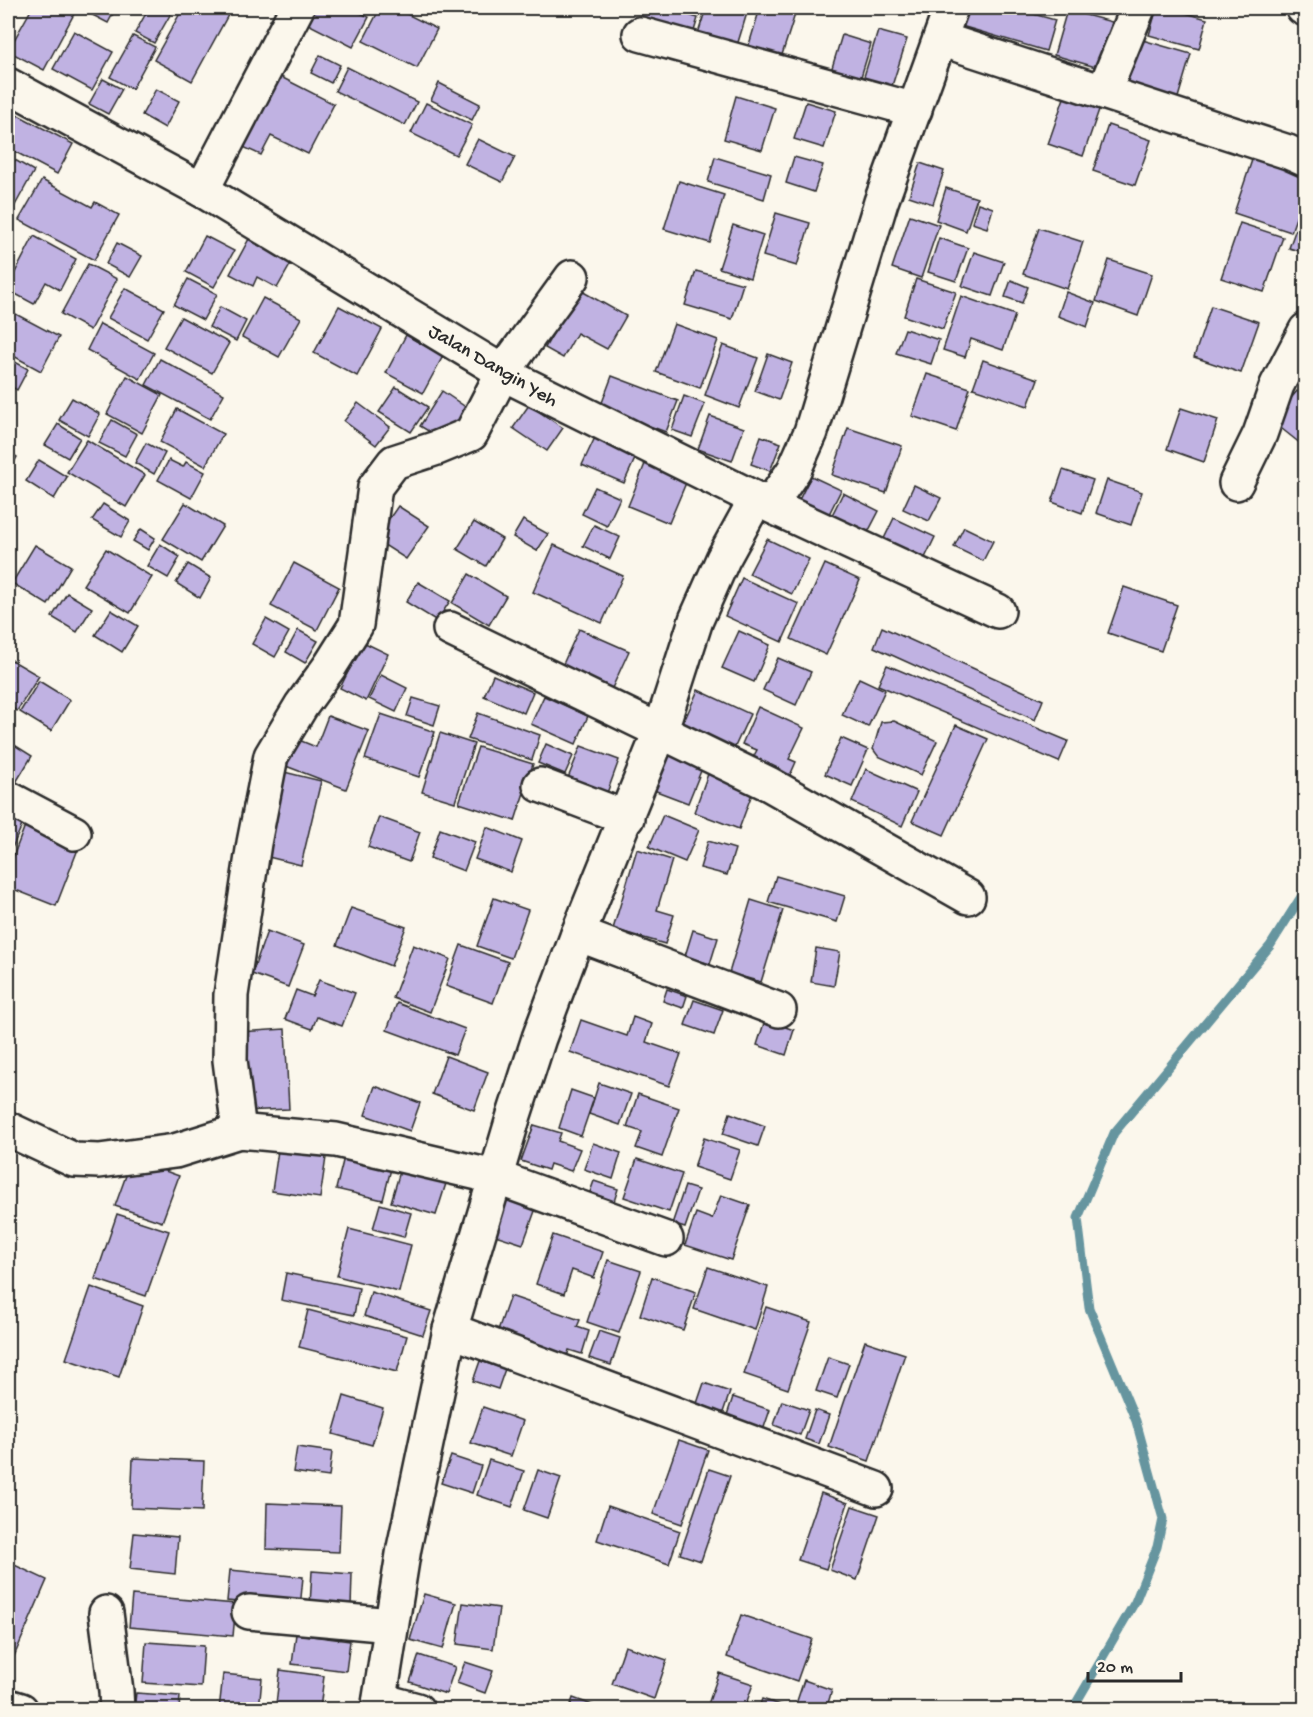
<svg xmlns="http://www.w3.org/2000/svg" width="1313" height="1717" viewBox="0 0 1313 1717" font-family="'Gochi Hand',sans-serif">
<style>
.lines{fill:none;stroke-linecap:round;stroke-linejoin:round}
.stream{stroke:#66959f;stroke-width:9}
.building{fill:#c0b2e2;stroke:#2b2b2b;stroke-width:1.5}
.street-casing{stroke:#2b2b2b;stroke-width:38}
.street{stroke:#fbf7ec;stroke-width:33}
.labels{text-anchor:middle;stroke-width:4.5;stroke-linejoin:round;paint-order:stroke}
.street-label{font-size:20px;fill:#2b2b2b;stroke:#fbf7ec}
</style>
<rect width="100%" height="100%" fill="#fbf7ec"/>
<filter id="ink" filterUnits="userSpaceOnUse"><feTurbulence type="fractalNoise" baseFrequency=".0167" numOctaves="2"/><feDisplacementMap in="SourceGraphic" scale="12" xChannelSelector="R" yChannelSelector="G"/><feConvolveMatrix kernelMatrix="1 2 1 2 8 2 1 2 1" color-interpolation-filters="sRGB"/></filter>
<g filter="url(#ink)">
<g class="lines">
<polyline class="stream" points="1072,1710 1135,1602 1157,1547 1163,1519 1136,1421 1089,1308 1078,1218 1114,1133 1270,946 1306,889"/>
</g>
<g class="building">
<polygon points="32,8 66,8 75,12 44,70 8,51"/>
<polygon points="79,8 116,8 108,23"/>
<polygon points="149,8 174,8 154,43 135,33"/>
<polygon points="183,8 214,8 228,15 192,81 154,60"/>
<polygon points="312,8 350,8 369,17 353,47 304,22"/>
<polygon points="380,8 395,8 437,29 417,68 363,41"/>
<polygon points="643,8 666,8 698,18 690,44 637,27"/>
<polygon points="706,8 729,8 747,13 735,52 696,40"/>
<polygon points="760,8 797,8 781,58 748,48"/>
<polygon points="963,8 1012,8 1055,20 1046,51 958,25"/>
<polygon points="1157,8 1168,8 1207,19 1199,49 1149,35"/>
<polygon points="1067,10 1112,22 1099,68 1054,55"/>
<polygon points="74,31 113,52 92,90 53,69"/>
<polygon points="878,31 907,39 890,92 862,83"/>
<polygon points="842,35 871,44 860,80 831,71"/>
<polygon points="133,36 155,47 132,89 110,77"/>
<polygon points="1139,39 1191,54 1174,111 1122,96"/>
<polygon points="320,55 340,65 331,83 311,73"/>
<polygon points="347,67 417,102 405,125 335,91"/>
<polygon points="277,75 334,104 308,154 271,136 261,155 241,146"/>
<polygon points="103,79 122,89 108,114 89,104"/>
<polygon points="439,83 480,104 472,120 431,100"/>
<polygon points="156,89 179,101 165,128 142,115"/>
<polygon points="1066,92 1101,104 1083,156 1048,144"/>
<polygon points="736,96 775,108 762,150 724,139"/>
<polygon points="806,102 836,111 824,148 794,139"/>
<polygon points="426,103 472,125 456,155 411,133"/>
<polygon points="18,115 73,144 57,174 8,148 8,135"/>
<polygon points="1108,125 1151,140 1135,185 1093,171"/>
<polygon points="478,139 515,157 502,182 465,164"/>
<polygon points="8,156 34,171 8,218"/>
<polygon points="715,157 771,174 764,199 708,182"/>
<polygon points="794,157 823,165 814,192 786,183"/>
<polygon points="1253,157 1306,174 1306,189 1291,232 1234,213"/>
<polygon points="920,163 944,171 933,204 909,196"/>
<polygon points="42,180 92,207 95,202 119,215 94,260 19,220"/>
<polygon points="679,181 724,195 710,243 664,229"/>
<polygon points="946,188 977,198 966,231 936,220"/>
<polygon points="1306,201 1306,253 1289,248"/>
<polygon points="978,203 993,208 987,228 972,223"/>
<polygon points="776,213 810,223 797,266 763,256"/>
<polygon points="910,215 939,225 921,278 892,268"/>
<polygon points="1240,223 1283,237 1264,292 1221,278"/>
<polygon points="733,225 763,235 750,278 719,268"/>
<polygon points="1039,228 1083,242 1067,289 1023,274"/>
<polygon points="34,236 76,259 60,290 46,282 34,304 8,290 8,286"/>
<polygon points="205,236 234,251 214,287 186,272"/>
<polygon points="250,237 293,260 277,288 257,277 253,286 230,274"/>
<polygon points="939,238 968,248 956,281 928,272"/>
<polygon points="117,243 142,256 130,277 106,264"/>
<polygon points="974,252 1004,262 992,296 962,286"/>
<polygon points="1109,260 1152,274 1138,316 1096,301"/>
<polygon points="88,264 117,279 90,330 61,314"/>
<polygon points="696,271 743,284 732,319 685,305"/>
<polygon points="188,279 217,294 203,320 174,305"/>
<polygon points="916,279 956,292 943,329 904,316"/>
<polygon points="1011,280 1028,287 1022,303 1005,297"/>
<polygon points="125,288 164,309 147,339 108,318"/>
<polygon points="578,289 626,316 607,349 577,333 563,358 545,348"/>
<polygon points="1066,292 1095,303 1087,327 1058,316"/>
<polygon points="961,296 1015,315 1003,350 971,339 965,357 943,350"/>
<polygon points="263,298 301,318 279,357 242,337"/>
<polygon points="339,306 382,329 357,376 314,353"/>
<polygon points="1211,306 1259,322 1241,373 1194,357"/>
<polygon points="220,307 246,321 236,341 209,327"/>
<polygon points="10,311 59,337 41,371 8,353 8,316"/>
<polygon points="181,317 229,343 212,373 164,347"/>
<polygon points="100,324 154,353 140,379 87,350"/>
<polygon points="674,324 718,340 700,388 656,372"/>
<polygon points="905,329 939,340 931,364 896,353"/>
<polygon points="406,335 443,356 423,393 386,373"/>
<polygon points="723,345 758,358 739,408 705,395"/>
<polygon points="768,354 792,363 779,400 755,391"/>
<polygon points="8,358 28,369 17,390 8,385"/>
<polygon points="160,359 224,394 210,419 146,385"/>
<polygon points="983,360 1038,379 1028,406 973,388"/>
<polygon points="927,374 970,388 956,431 912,416"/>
<polygon points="127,376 162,395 142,433 107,414"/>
<polygon points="612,376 678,401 666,432 600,408"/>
<polygon points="396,387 428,407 411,432 379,412"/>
<polygon points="442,391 467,408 445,441 420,426"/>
<polygon points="1297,391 1306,398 1306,448 1272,421"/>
<polygon points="684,396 705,404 692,437 672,430"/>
<polygon points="72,398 100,414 88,436 59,420"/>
<polygon points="358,403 390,427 376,445 344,421"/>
<polygon points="529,405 563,428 547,451 513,428"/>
<polygon points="1181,408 1218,420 1204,462 1167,449"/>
<polygon points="177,409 223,434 205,466 160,442"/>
<polygon points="710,416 744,428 732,461 698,449"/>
<polygon points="112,420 137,434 125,456 99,443"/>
<polygon points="58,424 80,438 68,458 45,445"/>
<polygon points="848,428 902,446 886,493 832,475"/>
<polygon points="598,431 639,450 624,483 582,465"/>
<polygon points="761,436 781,443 770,471 751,464"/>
<polygon points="87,440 145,475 126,507 67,472"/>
<polygon points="146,443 165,453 154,474 135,463"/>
<polygon points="8,451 17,457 8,473"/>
<polygon points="649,454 691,471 669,523 628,506"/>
<polygon points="39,460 67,477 54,499 26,481"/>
<polygon points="169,460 183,467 186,462 205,472 191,498 158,480"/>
<polygon points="1063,470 1093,480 1082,513 1052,502"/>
<polygon points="811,476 841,490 828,516 798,502"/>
<polygon points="1107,480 1142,492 1131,525 1096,513"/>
<polygon points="914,485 941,498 929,521 903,509"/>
<polygon points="595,487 620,498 607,526 582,514"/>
<polygon points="843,493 879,511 866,536 830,519"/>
<polygon points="185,503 223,526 201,562 163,539"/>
<polygon points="103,504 130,521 121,537 92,520"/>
<polygon points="398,506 429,526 406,559 375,539"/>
<polygon points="894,518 935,537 922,564 881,545"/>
<polygon points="523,520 548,534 537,551 513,537"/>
<polygon points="474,522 502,539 486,566 457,549"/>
<polygon points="594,525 620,537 610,559 583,546"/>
<polygon points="964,527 993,541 983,561 954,547"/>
<polygon points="141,529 155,538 148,550 133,541"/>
<polygon points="767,539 809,559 792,594 749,574"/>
<polygon points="160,544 180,557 168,578 147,566"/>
<polygon points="35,545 71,566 48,605 12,583"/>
<polygon points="554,545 623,576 602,623 533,592"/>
<polygon points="106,549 152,577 130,613 83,585"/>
<polygon points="294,563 339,587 317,630 271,606"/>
<polygon points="188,564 211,578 200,598 176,583"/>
<polygon points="825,564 860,580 826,655 791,639"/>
<polygon points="469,574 506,596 489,625 452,603"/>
<polygon points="742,578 799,604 782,642 725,616"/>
<polygon points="418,582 450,601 437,621 406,602"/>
<polygon points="1124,587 1177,605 1161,651 1108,633"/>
<polygon points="67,593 92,608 77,632 52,617"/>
<polygon points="111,610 138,626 122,652 95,635"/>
<polygon points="266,619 289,632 275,657 252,644"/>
<polygon points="882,627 1043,700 1035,720 874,647"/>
<polygon points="579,629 629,651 608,697 558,675"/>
<polygon points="298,630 318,641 305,663 286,652"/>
<polygon points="739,631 770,645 754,682 722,668"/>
<polygon points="363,642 388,654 366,701 340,688"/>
<polygon points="8,658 39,676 17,711 8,705"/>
<polygon points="778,658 811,672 796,705 763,690"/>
<polygon points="887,665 1068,741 1059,762 878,685"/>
<polygon points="381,675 407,688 396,712 369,699"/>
<polygon points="493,675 533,692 524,713 484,696"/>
<polygon points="859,678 885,690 868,727 842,715"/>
<polygon points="39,681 70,700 51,731 20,712"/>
<polygon points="698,690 750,714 733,751 681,728"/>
<polygon points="544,696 588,716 576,744 531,724"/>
<polygon points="413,698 440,706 434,725 407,716"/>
<polygon points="758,707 804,728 789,759 796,762 788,780 750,763 757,750 742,744"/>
<polygon points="478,713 540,735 532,760 468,739"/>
<polygon points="381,714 435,732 419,777 365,759"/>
<polygon points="328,716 369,731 346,789 278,763 289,736 316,747"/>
<polygon points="894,721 937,741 921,775 878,756 873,749 881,722"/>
<polygon points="956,725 988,739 944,835 912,821"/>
<polygon points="440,733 474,744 455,802 422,792"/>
<polygon points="841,738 868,750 852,786 825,774"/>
<polygon points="8,741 32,756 15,784 8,780"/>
<polygon points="546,744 573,756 565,774 538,763"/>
<polygon points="581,746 619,760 607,793 568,778"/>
<polygon points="478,747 533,764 515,821 459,803"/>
<polygon points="666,752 703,766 688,803 651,789"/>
<polygon points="866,769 917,792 902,826 852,802"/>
<polygon points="276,770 321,781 301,865 256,854"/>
<polygon points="708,774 753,791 739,829 694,812"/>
<polygon points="663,815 699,830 685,862 649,847"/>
<polygon points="8,816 23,823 8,857"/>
<polygon points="379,817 420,832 409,862 368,847"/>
<polygon points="26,823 80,844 56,906 8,887 8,870"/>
<polygon points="487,827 522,841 511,872 475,859"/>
<polygon points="440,829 475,842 464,871 430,858"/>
<polygon points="708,841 735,849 727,875 700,868"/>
<polygon points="637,849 672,860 657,910 674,915 665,944 613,929"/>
<polygon points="776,876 845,896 837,922 768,902"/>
<polygon points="494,898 528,910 511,958 477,946"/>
<polygon points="751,900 783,910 761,982 729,973"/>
<polygon points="351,908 406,927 391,966 337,945"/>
<polygon points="693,930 718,938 710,964 685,956"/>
<polygon points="267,931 304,945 288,987 252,974"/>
<polygon points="413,945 450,959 430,1012 393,998"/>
<polygon points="461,945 508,962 493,1003 446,986"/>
<polygon points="816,948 840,952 834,986 811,982"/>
<polygon points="319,980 355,993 342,1026 317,1017 312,1029 285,1019 296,990 312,996"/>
<polygon points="667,989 687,996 683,1008 663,1001"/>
<polygon points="694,1000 723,1010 714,1035 685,1025"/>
<polygon points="397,1003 465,1029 455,1055 387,1030"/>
<polygon points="633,1017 652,1024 646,1042 681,1054 669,1086 570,1052 581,1020 627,1036"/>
<polygon points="765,1020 794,1030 786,1055 757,1045"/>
<polygon points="285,1029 289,1109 242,1111 238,1032"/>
<polygon points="446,1056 488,1072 474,1110 432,1094"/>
<polygon points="599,1083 631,1094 620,1125 589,1114"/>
<polygon points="375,1086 420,1103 410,1131 365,1115"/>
<polygon points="571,1090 594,1098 581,1136 559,1128"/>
<polygon points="638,1094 679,1108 662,1157 636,1148 642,1132 627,1127"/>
<polygon points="730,1113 765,1126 758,1146 723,1134"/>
<polygon points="534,1125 561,1133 558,1141 580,1149 571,1171 550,1164 548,1170 521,1161"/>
<polygon points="280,1137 328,1144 320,1198 272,1191"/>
<polygon points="704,1138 740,1150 730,1179 694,1167"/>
<polygon points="593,1143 621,1153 613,1179 584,1169"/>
<polygon points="347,1145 394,1157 383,1200 336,1189"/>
<polygon points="132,1159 179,1176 162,1222 115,1206"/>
<polygon points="637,1159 682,1174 669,1212 624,1197"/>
<polygon points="403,1161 449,1174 436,1215 391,1202"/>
<polygon points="594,1181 618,1189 610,1214 585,1206"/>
<polygon points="685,1186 698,1190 685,1228 672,1224"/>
<polygon points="504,1188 539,1200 523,1244 489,1233"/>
<polygon points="721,1195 750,1205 731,1260 685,1245 696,1213 712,1219"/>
<polygon points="380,1204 411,1213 404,1237 373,1229"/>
<polygon points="117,1214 169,1231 146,1296 95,1279"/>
<polygon points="349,1229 411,1245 399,1292 337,1276"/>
<polygon points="553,1235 603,1252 594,1278 572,1270 564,1294 536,1284"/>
<polygon points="608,1260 641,1271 619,1333 587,1322"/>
<polygon points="708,1267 768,1287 755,1330 694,1309"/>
<polygon points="286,1273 359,1288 354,1315 281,1300"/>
<polygon points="652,1277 696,1292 683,1330 640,1315"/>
<polygon points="91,1287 143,1306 119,1377 66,1359"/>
<polygon points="371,1292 431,1311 423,1335 364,1316"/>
<polygon points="510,1296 580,1320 577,1327 589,1331 582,1354 569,1350 566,1360 496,1336"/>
<polygon points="766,1307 811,1322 788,1389 744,1374"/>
<polygon points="308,1310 407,1336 397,1372 299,1347"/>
<polygon points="599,1331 620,1338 611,1365 589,1358"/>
<polygon points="865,1341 905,1354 869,1461 829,1447"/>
<polygon points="828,1357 849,1364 837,1398 816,1391"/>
<polygon points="480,1361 505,1369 498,1389 473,1381"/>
<polygon points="704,1383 730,1392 719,1424 693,1415"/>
<polygon points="344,1396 383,1408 372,1445 333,1434"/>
<polygon points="733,1397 770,1410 759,1442 722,1430"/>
<polygon points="782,1401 809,1410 800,1435 774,1425"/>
<polygon points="483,1407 523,1421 511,1456 471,1443"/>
<polygon points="815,1410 829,1415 819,1444 805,1439"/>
<polygon points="679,1440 708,1450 682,1524 653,1514"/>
<polygon points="297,1447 332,1452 329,1477 293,1472"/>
<polygon points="451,1456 481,1466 472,1493 441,1483"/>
<polygon points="133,1458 204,1461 202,1511 131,1508"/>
<polygon points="489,1460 524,1471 512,1507 477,1495"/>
<polygon points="709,1469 730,1476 701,1561 680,1554"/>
<polygon points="538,1470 561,1478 547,1518 524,1510"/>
<polygon points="821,1493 848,1503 826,1569 798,1560"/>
<polygon points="267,1503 341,1506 339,1552 266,1549"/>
<polygon points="608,1506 680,1531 669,1564 597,1540"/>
<polygon points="852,1506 879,1515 857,1580 830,1570"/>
<polygon points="134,1533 178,1537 175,1574 130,1569"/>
<polygon points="8,1562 47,1580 12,1661 8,1659"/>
<polygon points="230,1570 303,1577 300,1608 227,1601"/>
<polygon points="312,1571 352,1574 351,1607 310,1605"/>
<polygon points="424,1594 456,1603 443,1649 410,1640"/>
<polygon points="132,1595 236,1604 233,1636 129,1627"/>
<polygon points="463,1603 499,1608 493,1649 457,1644"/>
<polygon points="741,1615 812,1639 797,1681 727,1657"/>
<polygon points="296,1634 350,1641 346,1671 292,1664"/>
<polygon points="146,1642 204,1646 201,1687 143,1683"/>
<polygon points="625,1646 667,1660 654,1699 612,1684"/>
<polygon points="419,1655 455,1667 446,1694 410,1682"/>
<polygon points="465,1662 493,1671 485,1693 457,1683"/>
<polygon points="280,1670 324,1676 320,1709 276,1704"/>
<polygon points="719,1673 753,1684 744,1710 706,1710"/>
<polygon points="223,1674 262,1678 259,1710 219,1710"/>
<polygon points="804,1680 832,1690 826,1710 794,1710"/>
<polygon points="136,1693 180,1696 179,1710 134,1710"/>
<polygon points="573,1698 606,1710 569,1710"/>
<polygon points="762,1699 787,1707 786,1710 758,1710"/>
</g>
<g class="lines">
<defs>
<g id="street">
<polyline points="1303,8 1306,9"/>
<polyline points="640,34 915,110"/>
<polyline points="940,39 1288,152 1306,160"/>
<polyline points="8,85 202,190 516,380 756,499 998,611"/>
<polyline points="1104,91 1138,8"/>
<polyline points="202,190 297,8"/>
<polyline points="1236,483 1260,434 1277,385 1306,330"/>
<polyline points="770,505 794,470 811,432 881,202 951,8"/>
<polyline points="450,629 769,784 968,897"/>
<polyline points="540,785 627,818"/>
<polyline points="8,798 74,833"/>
<polyline points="578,934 779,1010"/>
<polyline points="8,1129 74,1160 99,1161 175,1151 239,1131 336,1140 495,1177 666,1239"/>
<polyline points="239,1131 230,1060 231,995 254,843 271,756 301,706 330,666 356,625 375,487 394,462 437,448 471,434 503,372 572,277"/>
<polyline points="450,1330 876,1489"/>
<polyline points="249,1612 391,1625"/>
<polyline points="106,1613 116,1691 117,1710"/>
<polyline points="380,1700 417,1710"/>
<polyline points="8,1706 21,1710"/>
<polyline points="378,1710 404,1548 450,1330 514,1115 539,1038 578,934 660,732 696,620 723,559 756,499"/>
</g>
</defs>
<use href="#street" class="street-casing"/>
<use href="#street" class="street"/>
</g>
</g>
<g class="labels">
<g class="street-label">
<text transform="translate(494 364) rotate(30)" y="7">Jalan Dangin Yeh</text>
</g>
</g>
<rect width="1313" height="1717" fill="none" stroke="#fbf7ec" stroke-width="30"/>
<rect x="15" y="15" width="1283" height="1687" fill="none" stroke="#2b2b2b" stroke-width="2" filter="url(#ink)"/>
<path d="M1088 1672v9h93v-9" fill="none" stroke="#2b2b2b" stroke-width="3"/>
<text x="1097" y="1672" font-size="18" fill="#2b2b2b" stroke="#fbf7ec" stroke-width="4.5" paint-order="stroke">20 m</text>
</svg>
